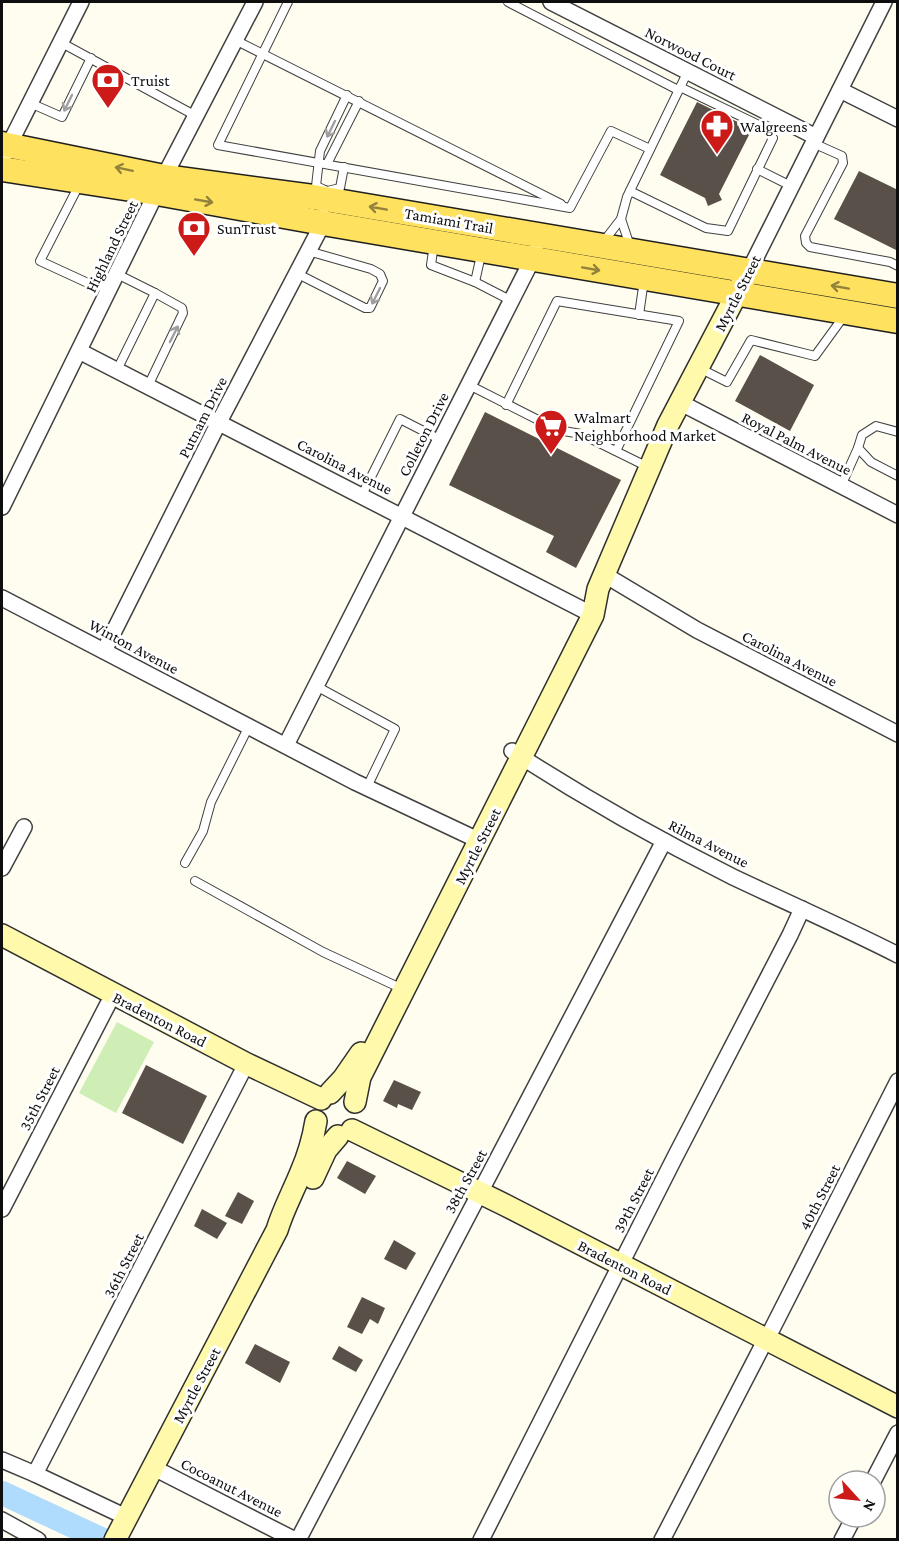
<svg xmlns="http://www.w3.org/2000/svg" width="899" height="1541" viewBox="0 0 899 1541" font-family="'Crimson Pro',serif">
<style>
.grass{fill:#cfeeb5}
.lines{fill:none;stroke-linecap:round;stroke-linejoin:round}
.river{stroke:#afdbfc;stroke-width:24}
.building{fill:#585049}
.lane-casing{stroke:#414141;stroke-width:10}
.street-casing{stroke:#414141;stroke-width:18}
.secondary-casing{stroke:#303030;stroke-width:24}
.primary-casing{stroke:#1f1f1f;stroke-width:27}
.lane{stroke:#fff;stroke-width:8}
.street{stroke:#fff;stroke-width:15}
.secondary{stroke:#fffaab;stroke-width:21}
.primary{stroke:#ffe160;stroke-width:24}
.oneway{stroke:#9f9f9f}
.oneway2{stroke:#93823b}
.labels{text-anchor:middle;stroke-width:6;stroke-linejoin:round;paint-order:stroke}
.street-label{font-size:16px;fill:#0e0e0e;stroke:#fff}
.poi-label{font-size:16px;fill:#0e0e0e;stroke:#fff;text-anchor:start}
</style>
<rect width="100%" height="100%" fill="#fffdf0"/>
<polygon class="grass" points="117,1022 154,1042 116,1113 79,1093"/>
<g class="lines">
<polyline class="river" points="2,1493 103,1540"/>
</g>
<g class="building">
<polygon points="697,102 752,129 719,194 722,200 708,206 705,198 660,175"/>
<polygon points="859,171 898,190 898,251 834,219"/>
<polygon points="760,355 814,385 790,431 735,401"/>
<polygon points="485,412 621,480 576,568 546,552 554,536 449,485"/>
<polygon points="146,1065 207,1096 183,1144 122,1113"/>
<polygon points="394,1080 421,1092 412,1110 398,1104 397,1108 383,1101"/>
<polygon points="347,1161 376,1176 365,1194 337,1178"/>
<polygon points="238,1192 254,1201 242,1224 225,1216"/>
<polygon points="202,1209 227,1223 217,1239 194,1226"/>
<polygon points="394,1240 416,1253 406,1270 384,1259"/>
<polygon points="362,1297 385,1308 378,1324 370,1319 362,1334 347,1327"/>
<polygon points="255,1344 290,1362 280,1383 245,1363"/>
<polygon points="339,1346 363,1360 356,1372 332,1359"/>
</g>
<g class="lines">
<defs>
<g id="lane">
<polyline points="288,2 218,145 570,208 611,131 650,149"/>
<polyline points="508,2 678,90"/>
<polyline points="235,40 561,204"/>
<polyline points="60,42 196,116"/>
<polyline points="30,103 62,117 91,58"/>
<polyline points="813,143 842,156 843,163 805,236 806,243 810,247 890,262 898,266"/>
<polyline points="327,164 359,101"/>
<polyline points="344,167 340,188 327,191 316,186 320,151 347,95"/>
<polyline points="757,169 791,186"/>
<polyline points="79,185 40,261 90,284 110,289"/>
<polyline points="630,191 706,228 728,231 773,138 763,127 680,87"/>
<polyline points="621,219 630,246"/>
<polyline points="604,241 621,219 627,197 688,71"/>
<polyline points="434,244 431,265 475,282 481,255"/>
<polyline points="296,273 365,308 370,308 383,281 380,274 371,269 308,251"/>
<polyline points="117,274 155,293"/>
<polyline points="475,282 512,301"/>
<polyline points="639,315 644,280"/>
<polyline points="699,368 727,382 751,340 815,356 844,316"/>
<polyline points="117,370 155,293 182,308 183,313 148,386"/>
<polyline points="469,385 558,430 581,434 648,467"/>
<polyline points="506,405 557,301 679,321 616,451"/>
<polyline points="898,432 876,426 862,435 858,448 871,462 898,476"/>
<polyline points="841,486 858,448"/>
<polyline points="362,495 400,419 441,440"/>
<polyline points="316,686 395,729 367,787"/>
<polyline points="185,863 203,831 211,802 249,726"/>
<polyline points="195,881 323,952 394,985"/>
</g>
<g id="street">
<polyline points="551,2 816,137"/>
<polyline points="840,90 898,119"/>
<polyline points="2,159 81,2"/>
<polyline points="749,271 884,2"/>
<polyline points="79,351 593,615"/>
<polyline points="681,403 898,515"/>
<polyline points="2,507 164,177 255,2"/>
<polyline points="605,575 697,630 898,734"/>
<polyline points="2,598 355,782 480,841"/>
<polyline points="104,651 219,422 323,223 323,217"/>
<polyline points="286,745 536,252"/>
<path d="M512 751C583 797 657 839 733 877 788 903 843 927 898 955"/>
<polyline points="2,868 24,827"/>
<polyline points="2,1209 108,1004"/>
<polyline points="772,1329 898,1081"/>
<polyline points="2,1460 35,1474 126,1517"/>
<polyline points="152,1467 295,1540"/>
<polyline points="35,1474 242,1072"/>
<polyline points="873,1481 898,1433"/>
<polyline points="2,1520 38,1540"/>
<polyline points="298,1540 664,841"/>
<polyline points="481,1540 675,1157 790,935 802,909"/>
<polyline points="662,1540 766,1339"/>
<polyline points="842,1540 854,1517"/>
</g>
<g id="secondary">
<polyline points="2,935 247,1064 321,1099"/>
<polyline points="330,1093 343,1079 361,1053"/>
<polyline points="355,1102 360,1077 593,615 598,589 668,425 744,280"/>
<polyline points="352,1130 505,1205 898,1407"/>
<polyline points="313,1178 326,1150 338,1136"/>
<path d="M115 1540 277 1230C283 1210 293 1192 301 1172 308 1156 313 1139 316 1121"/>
</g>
<g id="primary">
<polyline points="2,144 164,177 313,197 898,296"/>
<polyline points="2,169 157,193 323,223 898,321"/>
</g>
</defs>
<use href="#lane" class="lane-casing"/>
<use href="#street" class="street-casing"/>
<use href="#secondary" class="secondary-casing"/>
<use href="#primary" class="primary-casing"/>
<use href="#lane" class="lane"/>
<use href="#street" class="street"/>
<use href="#secondary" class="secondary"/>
<use href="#primary" class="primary"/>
</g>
<defs><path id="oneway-shaft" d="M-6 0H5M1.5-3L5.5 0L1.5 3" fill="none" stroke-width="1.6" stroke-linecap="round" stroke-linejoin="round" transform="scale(1.5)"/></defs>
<g class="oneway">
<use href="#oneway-shaft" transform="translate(68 103) rotate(116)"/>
<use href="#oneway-shaft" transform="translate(331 129) rotate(116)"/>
<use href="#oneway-shaft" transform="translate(376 296) rotate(117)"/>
<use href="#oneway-shaft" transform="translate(174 334) rotate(-63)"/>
</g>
<g class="oneway2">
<use href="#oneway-shaft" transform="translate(124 169) rotate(-168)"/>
<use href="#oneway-shaft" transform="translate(204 201) rotate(10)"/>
<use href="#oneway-shaft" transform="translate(378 208) rotate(-170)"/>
<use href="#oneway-shaft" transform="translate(591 269) rotate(10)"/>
<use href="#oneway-shaft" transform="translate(840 287) rotate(-170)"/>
</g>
<defs>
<symbol id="bank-pin" viewBox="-11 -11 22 30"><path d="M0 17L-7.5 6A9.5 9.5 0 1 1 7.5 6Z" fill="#cc1a19" stroke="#fff"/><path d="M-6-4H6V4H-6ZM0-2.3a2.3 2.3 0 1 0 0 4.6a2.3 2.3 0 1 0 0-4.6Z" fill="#fff"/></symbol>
<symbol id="pharmacy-pin" viewBox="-11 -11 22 30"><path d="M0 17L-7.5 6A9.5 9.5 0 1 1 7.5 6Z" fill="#cc1a19" stroke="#fff"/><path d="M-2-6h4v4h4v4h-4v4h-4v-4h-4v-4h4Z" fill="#fff"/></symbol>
<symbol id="supermarket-pin" viewBox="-11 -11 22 30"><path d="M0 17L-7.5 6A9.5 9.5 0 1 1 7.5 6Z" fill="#cc1a19" stroke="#fff"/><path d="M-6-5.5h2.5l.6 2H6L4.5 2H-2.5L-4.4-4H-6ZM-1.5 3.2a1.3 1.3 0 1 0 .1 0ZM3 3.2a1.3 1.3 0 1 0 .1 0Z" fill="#fff"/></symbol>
</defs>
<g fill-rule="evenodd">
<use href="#bank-pin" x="89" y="61" width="38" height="52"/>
<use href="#pharmacy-pin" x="698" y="107" width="38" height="52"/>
<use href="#bank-pin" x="175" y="209" width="38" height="52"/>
<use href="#supermarket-pin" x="532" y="407" width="38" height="52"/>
</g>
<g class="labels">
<g class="street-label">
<text transform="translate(691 53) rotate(27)" y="6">Norwood Court</text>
<text transform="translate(449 220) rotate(10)" y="6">Tamiami Trail</text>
<text transform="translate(111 246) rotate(-64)" y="6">Highland Street</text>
<text transform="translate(737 293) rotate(-63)" y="6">Myrtle Street</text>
<text transform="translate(202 417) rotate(-63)" y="6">Putnam Drive</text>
<text transform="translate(423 434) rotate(-63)" y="6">Colleton Drive</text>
<text transform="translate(797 443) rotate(27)" y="6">Royal Palm Avenue</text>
<text transform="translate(345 466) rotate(27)" y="6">Carolina Avenue</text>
<text transform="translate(134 646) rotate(28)" y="6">Winton Avenue</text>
<text transform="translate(790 658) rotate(27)" y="6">Carolina Avenue</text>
<text transform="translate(709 843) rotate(27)" y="6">Rilma Avenue</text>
<text transform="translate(477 846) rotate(-63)" y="6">Myrtle Street</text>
<text transform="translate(160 1019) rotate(27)" y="6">Bradenton Road</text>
<text transform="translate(39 1098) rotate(-63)" y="6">35th Street</text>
<text transform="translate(465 1181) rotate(-61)" y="6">38th Street</text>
<text transform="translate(819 1197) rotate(-63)" y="6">40th Street</text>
<text transform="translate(633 1200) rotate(-63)" y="6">39th Street</text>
<text transform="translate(123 1265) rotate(-63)" y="6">36th Street</text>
<text transform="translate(625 1267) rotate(27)" y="6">Bradenton Road</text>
<text transform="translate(196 1385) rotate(-62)" y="6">Myrtle Street</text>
<text transform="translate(232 1487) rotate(27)" y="6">Cocoanut Avenue</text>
</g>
<g class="poi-label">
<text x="131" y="86">Truist</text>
<text x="740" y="132">Walgreens</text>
<text x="217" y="234">SunTrust</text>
<text x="574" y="423">Walmart<tspan x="574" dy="18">Neighborhood Market</tspan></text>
</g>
</g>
<rect width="899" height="1541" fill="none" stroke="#0e0e0e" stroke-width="6"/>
<g transform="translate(857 1499) rotate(117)"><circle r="28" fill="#ffffff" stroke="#9f9f9f" stroke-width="1.5"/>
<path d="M0-4.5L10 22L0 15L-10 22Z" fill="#cc1a19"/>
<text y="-9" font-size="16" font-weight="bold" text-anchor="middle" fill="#0e0e0e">N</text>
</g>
</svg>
